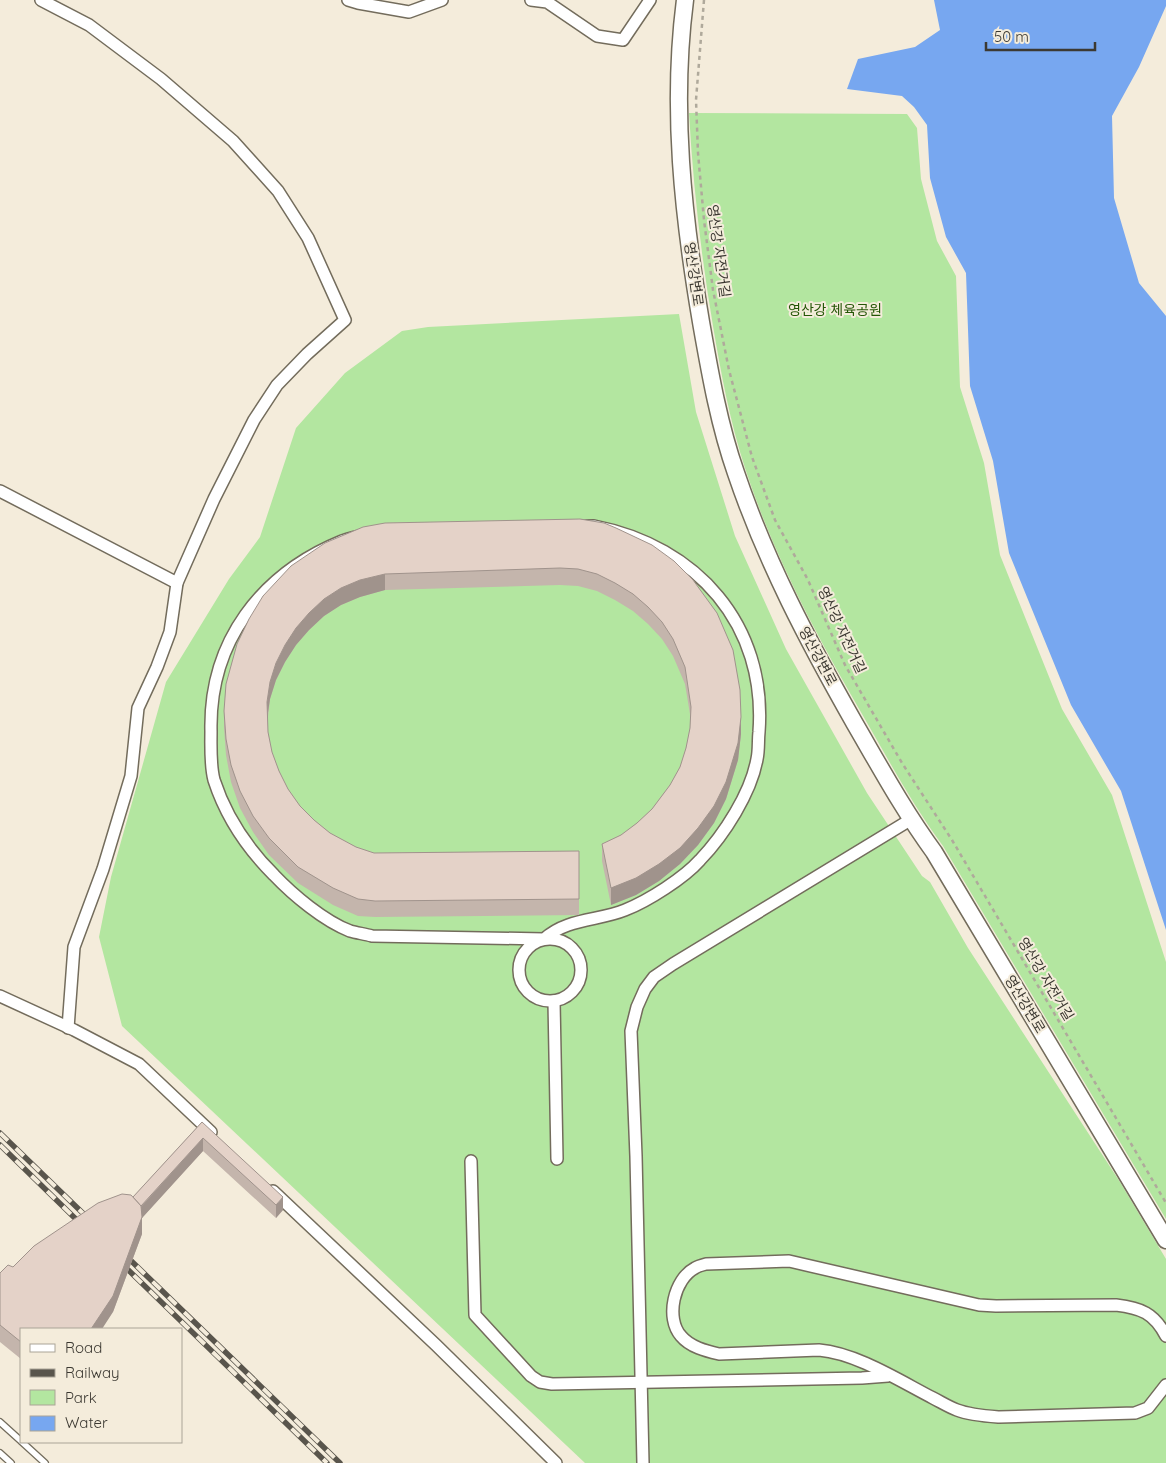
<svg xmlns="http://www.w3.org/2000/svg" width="1166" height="1463" viewBox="0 0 1166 1463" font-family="Quicksand,'Noto Sans KR',sans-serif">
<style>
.green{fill:#b3e6a0}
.water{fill:#77a7f0}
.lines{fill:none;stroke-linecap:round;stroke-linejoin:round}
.lane-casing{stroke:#736c5c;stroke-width:8}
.street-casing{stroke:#736c5c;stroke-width:14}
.secondary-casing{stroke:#736c5c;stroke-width:19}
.path{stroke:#afa99b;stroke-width:2.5;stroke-dasharray:4 4;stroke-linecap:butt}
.lane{stroke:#fff;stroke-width:5.5}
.street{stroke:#fff;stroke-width:11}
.secondary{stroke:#fff;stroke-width:16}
.rail-casing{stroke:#59554c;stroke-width:5.5}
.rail{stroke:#f4ecdb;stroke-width:4;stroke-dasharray:11;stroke-linecap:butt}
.wall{fill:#c4b5ac}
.shaded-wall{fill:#a0938c}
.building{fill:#e4d2c8;stroke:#a0938c}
.labels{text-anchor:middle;stroke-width:4;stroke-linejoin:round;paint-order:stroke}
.street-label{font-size:14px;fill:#3c3932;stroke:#f4ecdb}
.park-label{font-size:14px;fill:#245606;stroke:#f4ecdb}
</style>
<rect width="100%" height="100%" fill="#f4ecdb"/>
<g class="green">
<path d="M689 113 907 114 917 128 921 179 937 241 956 276 960 387 984 463 1000 555 1062 709 1112 795 1166 962V1219L943 846C912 804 888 759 862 714 817 636 773 555 745 468 730 422 721 373 713 326 701 255 693 185 689 113Z"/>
<polygon points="679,314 696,412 735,536 786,649 867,793 922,876 930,882 968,948 1120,1182 1166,1259 1166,1463 585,1463 122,1026 99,937 111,877 166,682 229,579 260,537 296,428 345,373 402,331 428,327"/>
</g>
<polygon class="water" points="934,0 1166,0 1166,6 1139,67 1112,116 1114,198 1139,283 1166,316 1166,930 1121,791 1071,705 1009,553 993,461 970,386 966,273 946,237 930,178 927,125 914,107 902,96 847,89 858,59 915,47 940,30"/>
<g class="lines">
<defs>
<g id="lane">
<polyline points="0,1422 21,1441"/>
<polyline points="22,1442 45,1463"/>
<polyline points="0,1453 11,1463"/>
</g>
<g id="street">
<polyline points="41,0 89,25 161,79 233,141 278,191 308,238 345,320 307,354 277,385 254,420 214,499 177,583 170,632 157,667 138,708 131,776 103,869 74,947 68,1028"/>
<polyline points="348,0 358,3 409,12 442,0"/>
<polyline points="531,0 547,2 597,36 623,40 650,0"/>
<polyline points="0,491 177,583"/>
<path d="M594 526C697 546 767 625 759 732 758 741 759 750 757 759 751 793 724 835 700 860 684 878 648 901 625 910 598 921 567 918 544 939L372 936C365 934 357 933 350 931 324 921 293 895 274 875 247 848 226 817 214 780 210 765 211 746 211 731 209 642 261 574 342 541 361 534 383 533 402 531Z"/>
<circle cx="550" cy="970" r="31"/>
<polyline points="0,996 74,1030 139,1064 211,1132"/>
<polyline points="554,1001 557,1159"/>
<polyline points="471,1161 475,1315 531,1376 540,1382 552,1384 862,1378 888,1376"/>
<polyline points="273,1191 436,1345 556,1463"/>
<path d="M1166 1336C1154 1313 1141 1308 1116 1305L996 1306 979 1305 789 1261 706 1264C702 1265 698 1266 695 1268 674 1279 665 1318 681 1336 690 1347 706 1351 719 1354L819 1350C856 1353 900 1381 933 1398 941 1402 949 1407 957 1410 970 1415 985 1416 999 1417L1135 1413 1148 1408 1166 1385"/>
<polyline points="643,1463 636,1156 631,1031 637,1007 645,989 654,977 673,964 910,820"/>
</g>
<path id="secondary" d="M685 0C671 108 683 216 701 322 710 373 719 425 736 473 766 562 809 643 855 724 880 767 904 811 934 852L1166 1240"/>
</defs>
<use href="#lane" class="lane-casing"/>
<use href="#street" class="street-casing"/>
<use href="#secondary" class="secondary-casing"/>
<polyline class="path" points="704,0 696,100 698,153 704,220 713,290 729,370 752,457 775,520 808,580 845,665 902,763 952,840 1166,1203"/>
<use href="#lane" class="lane"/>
<use href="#street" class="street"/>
<use href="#secondary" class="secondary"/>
<defs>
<g id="rail">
<polyline points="0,1133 93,1223"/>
<polyline points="0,1145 84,1227"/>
<polyline points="121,1251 340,1463"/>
<polyline points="118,1260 327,1463"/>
</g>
</defs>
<use href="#rail" class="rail-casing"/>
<use href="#rail" class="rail"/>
</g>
<g class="wall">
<polygon points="604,523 741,734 738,760 726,799 714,823 698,845 680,864 659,881 636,895 611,905 602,861 602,844 621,835 637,823 652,809 670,785 680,767 686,748 690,728 691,720 685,684 673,656 662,639 648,624 633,611 615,600 597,591 578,586 560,585 385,590 360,597 341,605 324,616 309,630 296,645 285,662 276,680 270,699 268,717 268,732 272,752 279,771 288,789 300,806 314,820 330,833 356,847 374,853 579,851 579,915 375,917 358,916 333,905 298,883 269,855 253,832 240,808 231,782 226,755 224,728 224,711 263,596"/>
<polygon points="202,1122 283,1210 276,1218 203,1151 142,1218 142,1234 113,1312 21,1329 21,1359 0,1342 0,1273 13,1267 133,1197"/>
</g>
<g class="shaded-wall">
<polygon points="385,574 385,590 360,597 341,605 324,616 309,630 296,645 285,662 276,680 270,699 267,719 267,702 270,682 276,663 285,645 296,628 309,613 324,599 341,588 360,580"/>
<polygon points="741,717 741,734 738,760 726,799 714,823 698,845 680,864 659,881 636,895 611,905 611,888"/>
<polygon points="203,1138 203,1151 142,1218 142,1234 113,1312 102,1329 91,1329 140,1208"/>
<polygon points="283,1197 283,1210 276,1218 276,1205"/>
</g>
<g class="building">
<polygon points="580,519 604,523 616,528 652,545 674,561 693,580 717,613 733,650 740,690 741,717 738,743 726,782 714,806 698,828 680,848 659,864 636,878 611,888 602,844 621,835 637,823 652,809 670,785 680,767 686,748 690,728 691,707 685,667 673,639 662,622 648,607 633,594 615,583 597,574 578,569 560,568 385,574 360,580 341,588 324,599 309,613 296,628 285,645 276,663 270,682 267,702 268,732 272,752 279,771 288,789 300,806 314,820 330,833 356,847 374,853 579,851 579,899 375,901 358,899 333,888 298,867 269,838 253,816 240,791 231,765 226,739 224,711 226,684 237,644 249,619 263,596 291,566 325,543 363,527 385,523"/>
<polygon points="202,1122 283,1197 276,1205 203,1138 141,1206 133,1197"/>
<polygon points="122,1194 131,1195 141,1206 142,1217 113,1296 91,1329 21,1329 21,1342 0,1325 0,1273 8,1265 13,1267 34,1246 98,1203"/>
</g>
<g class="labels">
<g class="street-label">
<text transform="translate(719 251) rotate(82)" y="5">영산강 자전거길</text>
<text transform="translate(694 274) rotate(82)" y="5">영산강변로</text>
<text transform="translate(842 630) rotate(65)" y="5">영산강 자전거길</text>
<text transform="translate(818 656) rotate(62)" y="5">영산강변로</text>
<text transform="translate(1046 979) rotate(59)" y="5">영산강 자전거길</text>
<text transform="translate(1025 1004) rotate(59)" y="5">영산강변로</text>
</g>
<g class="park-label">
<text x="835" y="315">영산강 체육공원</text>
</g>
</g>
<rect x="20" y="1328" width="162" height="115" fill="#f4ecdb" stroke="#aaa497"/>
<rect x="30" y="1344" width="25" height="8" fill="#ffffff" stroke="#aaa497"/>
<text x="65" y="1353" font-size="15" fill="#3c3932">Road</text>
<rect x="30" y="1369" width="25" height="8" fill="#59554c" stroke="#aaa497"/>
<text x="65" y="1378" font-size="15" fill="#3c3932">Railway</text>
<rect x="30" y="1390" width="25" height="15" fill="#b3e6a0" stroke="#aaa497"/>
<text x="65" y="1403" font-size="15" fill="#3c3932">Park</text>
<rect x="30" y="1416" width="25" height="15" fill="#77a7f0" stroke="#aaa497"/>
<text x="65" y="1428" font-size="15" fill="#3c3932">Water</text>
<path d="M986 42v8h109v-8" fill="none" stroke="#3c3932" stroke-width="2.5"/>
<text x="994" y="42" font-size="15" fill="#3c3932" stroke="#f4ecdb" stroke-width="4" paint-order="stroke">50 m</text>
</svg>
